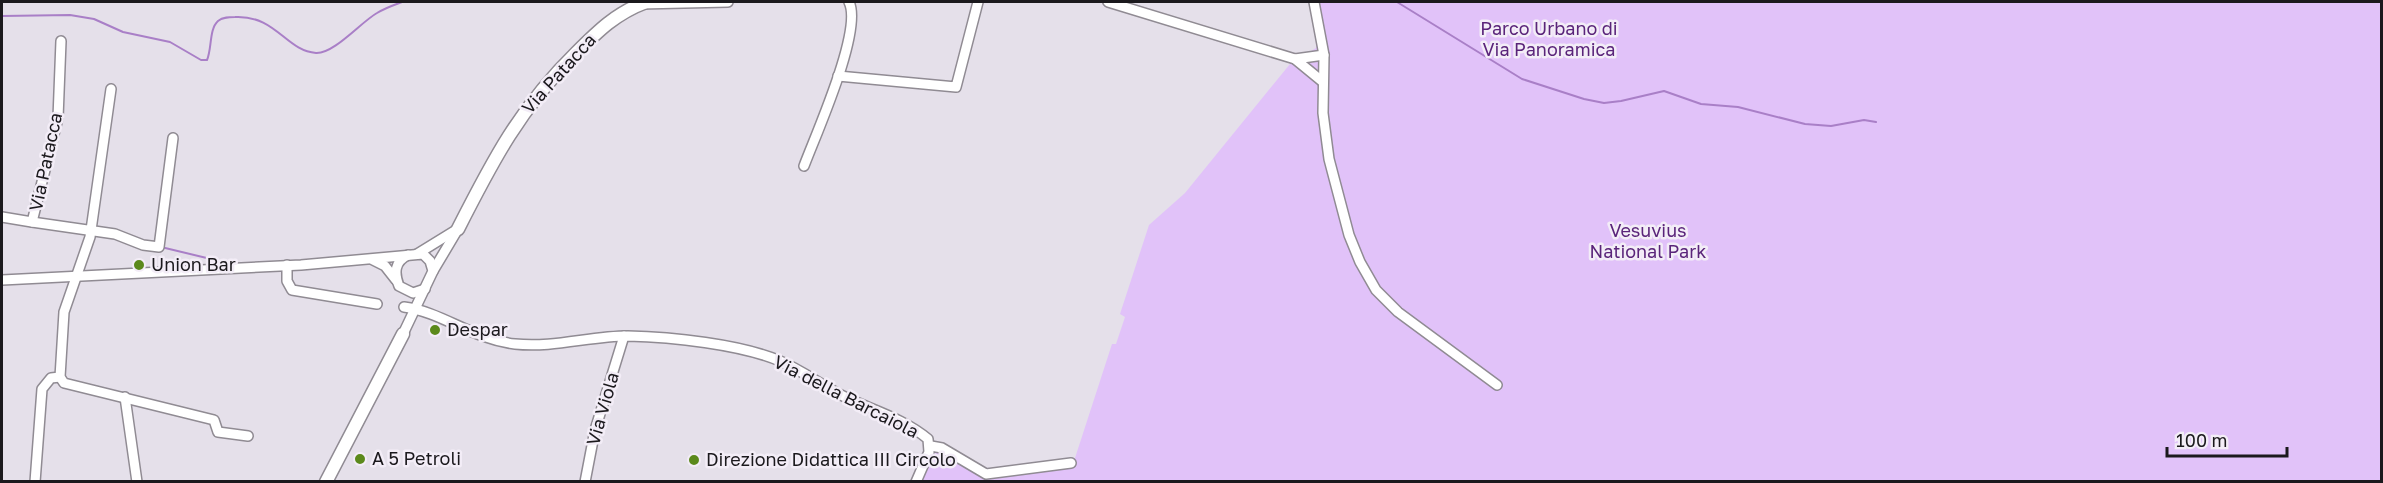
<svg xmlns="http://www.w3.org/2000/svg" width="2383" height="483" viewBox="0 0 2383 483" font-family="'Golos Text',sans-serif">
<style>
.green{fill:#e1c2f9}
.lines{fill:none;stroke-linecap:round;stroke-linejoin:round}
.stream{stroke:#a97fc7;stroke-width:2}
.minor-casing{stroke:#908b93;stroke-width:12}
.major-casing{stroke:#908b93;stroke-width:15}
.minor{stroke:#fff;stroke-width:9}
.major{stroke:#fff;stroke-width:12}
.poi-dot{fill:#5b891b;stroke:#f3edf7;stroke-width:2}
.labels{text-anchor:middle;stroke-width:5;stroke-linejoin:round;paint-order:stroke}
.park-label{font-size:18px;fill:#5a247a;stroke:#f3edf7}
.street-label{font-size:18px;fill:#1b191d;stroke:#f3edf7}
.poi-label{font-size:18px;fill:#1b191d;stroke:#f3edf7;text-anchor:start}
</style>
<rect width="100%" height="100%" fill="#e5e0ea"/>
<polygon class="green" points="1309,2 2381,2 2381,481 914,482 919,466 939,444 963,463 990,470 1075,458 1112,344 1116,344 1125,317 1120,314 1149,225 1185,193 1290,64 1316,48 1317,35"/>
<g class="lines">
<g class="stream">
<polyline points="1397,2 1522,79 1584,99 1604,103 1621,101 1664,91 1701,104 1738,107 1805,124 1831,126 1864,120 1876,122"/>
<path d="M2 16 70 15 94 19 123 32 170 42 201 60H207C212 49 209 29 218 21 223 17 229 17 235 17 276 15 286 51 316 53 334 54 361 22 377 13 385 8 394 5 402 2"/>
<polyline points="161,247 215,260 225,265"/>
</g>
<defs>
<g id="minor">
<polyline points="1108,2 1295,59 1323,82"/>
<polyline points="1314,2 1324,55 1323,113 1329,159 1349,235 1360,262 1376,290 1398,312 1497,385"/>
<polyline points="640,4 728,2"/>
<polyline points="61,41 58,118 32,222 115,234 143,245 159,247 173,138"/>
<polyline points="1295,59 1324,55"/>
<polyline points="838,76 956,87 978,2"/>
<polyline points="111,89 90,237 64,312 60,377 64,383 214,420 218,432 248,436"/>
<path d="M804 166C816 134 863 30 849 2"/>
<polyline points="2,217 32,222"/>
<polyline points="417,254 456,230"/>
<path d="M408 255C394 262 394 273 399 286L413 293 425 289"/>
<polyline points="373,260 385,266 396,280"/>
<polyline points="287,265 287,281 292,290 377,304"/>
<polyline points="433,271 458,229"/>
<polyline points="2,280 301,265 423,254 430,261 433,271 403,334"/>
<path d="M404 307C442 312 472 339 515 344 554 348 590 336 628 336 671 337 740 344 780 361 803 371 824 387 847 398 875 411 904 419 928 439L929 452 916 482"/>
<polyline points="125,397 137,482"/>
<polyline points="931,446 942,448 986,474 1071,463"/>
<polyline points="35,482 42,389 51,378 60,377"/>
<polyline points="585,482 595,430 624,336"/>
</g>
<g id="major">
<path d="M458 229C493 160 520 108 576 53 598 31 616 13 646 2"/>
<polyline points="326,482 403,334"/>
</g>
</defs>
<use href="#minor" class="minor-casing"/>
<use href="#major" class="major-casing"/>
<use href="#minor" class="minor"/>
<use href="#major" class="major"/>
</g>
<g class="poi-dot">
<circle cx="139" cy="265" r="6"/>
<circle cx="435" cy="330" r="6"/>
<circle cx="360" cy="459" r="6"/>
<circle cx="694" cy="460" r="6"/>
</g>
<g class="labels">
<g class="park-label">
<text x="1549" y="35">Parco Urbano di<tspan x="1549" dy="21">Via Panoramica</tspan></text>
<text x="1648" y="237">Vesuvius<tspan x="1648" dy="21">National Park</tspan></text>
</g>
<g class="street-label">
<text transform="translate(559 74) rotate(-48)" y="6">Via Patacca</text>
<text transform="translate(46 162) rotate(-78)" y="6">Via Patacca</text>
<text transform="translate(846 397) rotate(27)" y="6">Via della Barcaiola</text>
<text transform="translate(603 409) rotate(-74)" y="6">Via Viola</text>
</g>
<g class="poi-label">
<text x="151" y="271">Union Bar</text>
<text x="447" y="336">Despar</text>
<text x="372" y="465">A 5 Petroli</text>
<text x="706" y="466">Direzione Didattica III Circolo</text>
</g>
</g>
<rect width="2383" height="483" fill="none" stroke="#1b191d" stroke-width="6"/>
<path d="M2167 447v9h120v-9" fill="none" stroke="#1b191d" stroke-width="3"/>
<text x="2176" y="447" font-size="18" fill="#1b191d" stroke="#f3edf7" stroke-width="4.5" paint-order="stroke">100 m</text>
</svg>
